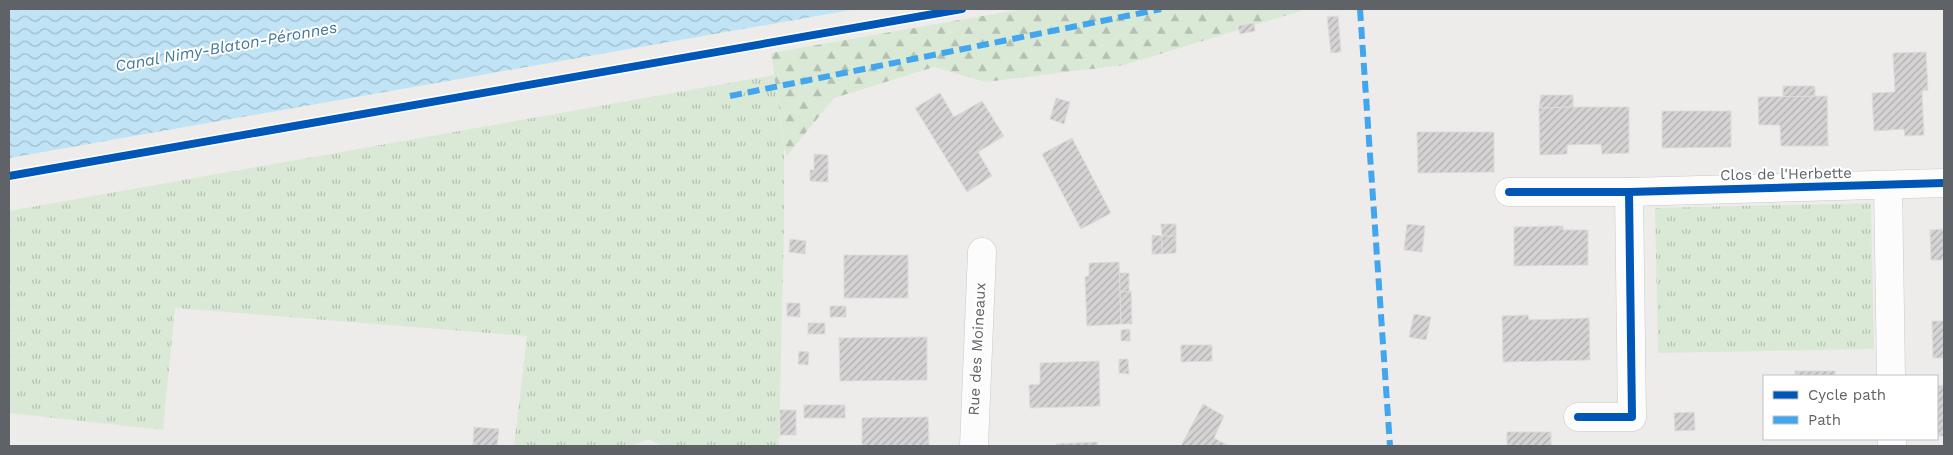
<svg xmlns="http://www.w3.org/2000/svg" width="1953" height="455" viewBox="0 0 1953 455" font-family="'Work Sans',sans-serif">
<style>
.grass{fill:url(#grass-tufts)}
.forest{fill:url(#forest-firs)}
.water{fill:url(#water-waves)}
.building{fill:url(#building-hatch);stroke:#dedcd9}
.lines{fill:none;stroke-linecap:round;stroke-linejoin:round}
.street-casing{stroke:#c9c9c9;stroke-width:29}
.street{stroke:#fcfcfc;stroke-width:28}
.quiet{stroke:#41a6ee;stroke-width:6;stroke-dasharray:12 6;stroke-linecap:butt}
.cycleway-casing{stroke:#fff;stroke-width:11}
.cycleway{stroke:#0057b8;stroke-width:8}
.labels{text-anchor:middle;stroke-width:4;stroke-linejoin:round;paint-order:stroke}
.street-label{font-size:15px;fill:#5f6367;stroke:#fff}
.water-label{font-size:16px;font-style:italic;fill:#43779b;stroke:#fff}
</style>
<defs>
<pattern id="grass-tufts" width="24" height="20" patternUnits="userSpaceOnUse" patternTransform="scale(1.25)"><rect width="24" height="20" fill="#dae9d6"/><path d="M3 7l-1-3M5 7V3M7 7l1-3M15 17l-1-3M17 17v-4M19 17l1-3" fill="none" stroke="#b4c0b1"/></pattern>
<pattern id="forest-firs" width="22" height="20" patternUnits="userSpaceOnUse" patternTransform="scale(1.25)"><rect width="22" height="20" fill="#dae9d6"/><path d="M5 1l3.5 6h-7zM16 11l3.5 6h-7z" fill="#b4c0b1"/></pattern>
<pattern id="water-waves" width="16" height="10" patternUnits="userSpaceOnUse" patternTransform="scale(1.25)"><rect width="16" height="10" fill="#c0e4f5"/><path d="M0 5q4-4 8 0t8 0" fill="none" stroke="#9fbcca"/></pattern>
<pattern id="building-hatch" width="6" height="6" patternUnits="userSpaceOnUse" patternTransform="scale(1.25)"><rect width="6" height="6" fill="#d5d3d3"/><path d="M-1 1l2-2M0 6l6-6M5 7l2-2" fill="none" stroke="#b0afaf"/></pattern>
</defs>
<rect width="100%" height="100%" fill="#eeecea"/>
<g class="grass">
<polygon points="774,75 784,145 784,226 779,446 662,446 648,439 632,446 514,446 527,336 175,308 163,430 9,413 9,211"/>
<polygon points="1871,203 1874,349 1658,353 1655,208"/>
</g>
<polygon class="forest" points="1023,9 1307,9 1124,65 985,82 934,67 834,98 786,157 771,53"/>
<polygon class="water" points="9,9 857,9 9,158"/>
<g class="building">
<polygon points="1338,16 1341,52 1331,53 1327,17"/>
<polygon points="1254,23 1255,31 1240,34 1238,26"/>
<polygon points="1926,52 1928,90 1922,91 1924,135 1905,136 1904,129 1874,131 1872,93 1895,92 1893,53"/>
<polygon points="1783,86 1815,86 1815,96 1783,97"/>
<polygon points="940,93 954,117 982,101 1004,136 978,152 992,176 967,192 915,108"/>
<polygon points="1541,95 1573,95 1573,107 1539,108"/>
<polygon points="1827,96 1828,146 1781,146 1780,125 1759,125 1758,97"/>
<polygon points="1056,98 1070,102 1064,124 1050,119"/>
<polygon points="1573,107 1629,107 1629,153 1602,154 1601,144 1567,145 1567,154 1540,155 1539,108"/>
<polygon points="1662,111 1731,111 1731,147 1662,148"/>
<polygon points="1417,132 1494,132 1494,172 1418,173"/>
<polygon points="1072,138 1111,213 1081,229 1042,154"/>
<polygon points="814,154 828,155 828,182 810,181 810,170 814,170"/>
<polygon points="1161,224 1176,224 1176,236 1162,236"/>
<polygon points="1407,224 1425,226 1422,252 1404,250"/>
<polygon points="1554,226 1563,226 1563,230 1588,230 1588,265 1514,266 1514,227"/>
<polygon points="1944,229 1944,260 1931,260 1930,230"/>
<polygon points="1152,235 1162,236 1162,254 1152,254"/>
<polygon points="1162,236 1176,236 1176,253 1162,254"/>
<polygon points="790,239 806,241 805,254 789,252"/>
<rect x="844" y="255" width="64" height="43"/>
<polygon points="1119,262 1121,324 1087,326 1085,277 1089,276 1089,263"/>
<rect x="1120" y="273" width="9" height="19"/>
<polygon points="1131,291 1132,324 1121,324 1120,292"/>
<polygon points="787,303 800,303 800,317 787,316"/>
<rect x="830" y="306" width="16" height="11"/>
<polygon points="1414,314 1431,317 1426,340 1409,337"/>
<polygon points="1528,315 1529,320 1589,318 1590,360 1503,362 1502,316"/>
<polygon points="1932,321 1944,321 1944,358 1933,358"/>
<rect x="808" y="323" width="17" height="11"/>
<polygon points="1130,329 1130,341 1121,341 1121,330"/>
<polygon points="927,337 927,380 840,381 839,338"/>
<polygon points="1181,345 1212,345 1212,361 1181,362"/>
<polygon points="799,351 809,352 808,365 798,364"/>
<polygon points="1119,359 1128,359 1129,374 1119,373"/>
<polygon points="1099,361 1100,406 1030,408 1029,385 1040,384 1040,363"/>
<rect x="1795" y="371" width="40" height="5"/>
<polygon points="1944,385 1944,436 1937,436 1937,386"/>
<polygon points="1203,404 1224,416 1214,438 1229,446 1181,446"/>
<rect x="804" y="405" width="41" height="13"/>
<rect x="780" y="410" width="16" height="25"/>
<polygon points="1694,412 1695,430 1675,431 1674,413"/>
<polygon points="928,417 929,446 862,446 862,418"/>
<polygon points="474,427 499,429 497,446 473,446"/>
<rect x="1507" y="432" width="44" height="14"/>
<polygon points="1097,442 1098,446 1056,446 1056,444"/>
</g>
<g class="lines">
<defs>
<g id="street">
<polyline points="1888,185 1891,376"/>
<polyline points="1509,192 1629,192 1944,183"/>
<polyline points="1578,417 1632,417 1629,192"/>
<polyline points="1892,439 1892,446"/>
<polyline points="974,446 982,252"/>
</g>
</defs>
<use href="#street" class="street-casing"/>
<use href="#street" class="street"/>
<g class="quiet">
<polyline points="1360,9 1390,446"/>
<polyline points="730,96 1161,9"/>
</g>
<defs>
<g id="cycleway">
<polyline points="9,176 962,9"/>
<polyline points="1509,192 1629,192 1944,183"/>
<polyline points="1578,417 1632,417 1629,192"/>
</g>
</defs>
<use href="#cycleway" class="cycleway-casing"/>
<use href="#cycleway" class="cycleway"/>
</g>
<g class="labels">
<g class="street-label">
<text transform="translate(1786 174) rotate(-1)" y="5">Clos de l'Herbette</text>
<text transform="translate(977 349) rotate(-87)" y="5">Rue des Moineaux</text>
</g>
<g class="water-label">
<text transform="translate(226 46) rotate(-10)" y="6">Canal Nimy-Blaton-Péronnes</text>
</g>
</g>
<rect width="1953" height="455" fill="none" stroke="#5f6367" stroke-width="20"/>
<rect x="1763" y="375" width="175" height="65" fill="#ffffff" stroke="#bfc1c2"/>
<rect x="1773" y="391" width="25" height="8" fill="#0057b8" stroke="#bfc1c2"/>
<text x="1808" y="400" font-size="15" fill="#5f6367">Cycle path</text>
<rect x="1773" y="416" width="25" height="8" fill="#41a6ee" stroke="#bfc1c2"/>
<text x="1808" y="425" font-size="15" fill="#5f6367">Path</text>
</svg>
